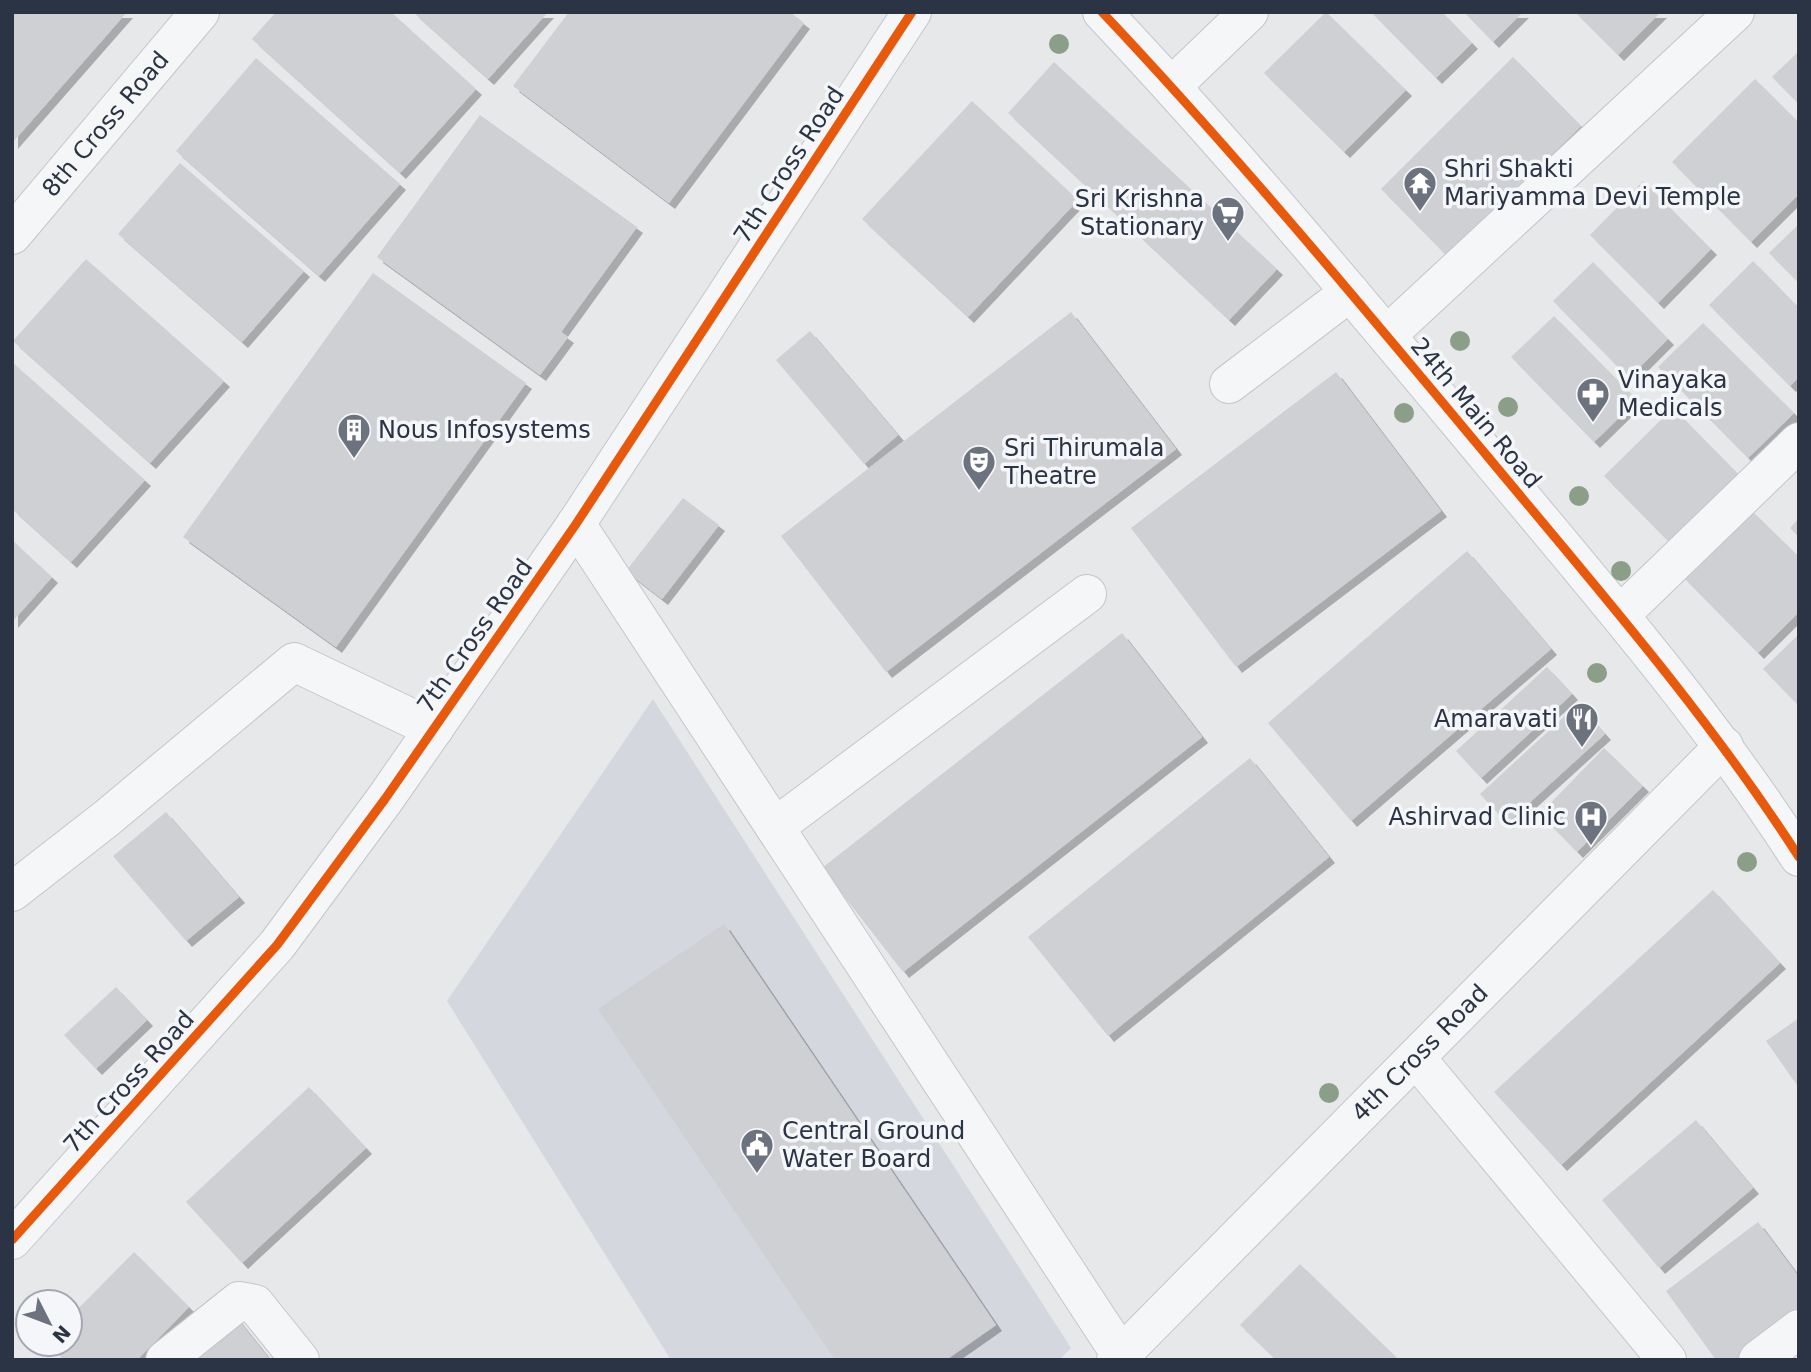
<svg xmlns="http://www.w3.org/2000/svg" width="1811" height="1372" viewBox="0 0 1811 1372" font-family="'DejaVu Sans',sans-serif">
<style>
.built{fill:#d4d7dd}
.building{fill:#ced0d3;filter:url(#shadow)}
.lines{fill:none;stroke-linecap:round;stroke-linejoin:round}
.minor-casing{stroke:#c4c6c8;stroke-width:40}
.minor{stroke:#f5f6f7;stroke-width:38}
.cycleway-casing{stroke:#f4f6f9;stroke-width:13}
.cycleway{stroke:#e8590c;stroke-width:9}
.tree{fill:#8a9e88}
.labels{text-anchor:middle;stroke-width:7;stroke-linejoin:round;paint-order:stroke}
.street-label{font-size:24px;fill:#2b3445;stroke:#f4f6f9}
.poi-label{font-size:24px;fill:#2b3445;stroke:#f4f6f9;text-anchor:start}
</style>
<defs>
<filter id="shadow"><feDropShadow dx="6" dy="6" stdDeviation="0" flood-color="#0004"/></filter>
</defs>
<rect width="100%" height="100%" fill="#e6e8ea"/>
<polygon class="built" points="653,699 1071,1348 1059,1360 671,1360 447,1001"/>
<g class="building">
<polygon points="12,12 127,12 12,143"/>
<polygon points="276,12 391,12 476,89 400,173 252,39"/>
<polygon points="413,12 548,12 488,79"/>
<polygon points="569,12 790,12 804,23 669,203 513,86"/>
<polygon points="1326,12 1406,90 1344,152 1264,73"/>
<polygon points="1371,12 1442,12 1472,43 1436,78"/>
<polygon points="1464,12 1523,12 1493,42"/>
<polygon points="1575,12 1661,12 1618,55"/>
<polygon points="1799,51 1799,104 1772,77"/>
<polygon points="1513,57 1581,126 1448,257 1381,189"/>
<polygon points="256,58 400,184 319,276 176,151"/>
<polygon points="1054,62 1277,269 1229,320 1008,113"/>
<polygon points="1755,79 1799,123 1799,194 1751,242 1672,162"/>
<polygon points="972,101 1078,200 968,317 862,219"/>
<polygon points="480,115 637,227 561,332 568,337 540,375 377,257"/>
<polygon points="180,163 304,271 242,342 118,234"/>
<polygon points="1643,181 1711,249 1658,303 1590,235"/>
<polygon points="1799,224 1799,283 1769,253"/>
<polygon points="86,259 224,381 150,463 13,341"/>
<polygon points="1753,261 1799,308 1799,377 1790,386 1709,305"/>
<polygon points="1593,262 1668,339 1629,378 1553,301"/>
<polygon points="373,273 526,383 336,647 183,537"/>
<polygon points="1071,312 1176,449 886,672 781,536"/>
<polygon points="1554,316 1637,400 1594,442 1511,357"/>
<polygon points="1703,323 1794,413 1748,458 1658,367"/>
<polygon points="810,331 898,435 864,464 776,360"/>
<polygon points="12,362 145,480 71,562 12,509"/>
<polygon points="1336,372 1441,511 1236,667 1131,528"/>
<polygon points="1673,408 1739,475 1670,543 1604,476"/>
<polygon points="683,498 719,525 662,599 626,571"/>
<polygon points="1750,509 1799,557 1799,612 1758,653 1682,576"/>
<polygon points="1799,518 1799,537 1790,528"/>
<polygon points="12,540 52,577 12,622"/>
<polygon points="1467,551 1551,649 1351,821 1268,723"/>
<polygon points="1122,633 1202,737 903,972 822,868"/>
<polygon points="1799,634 1799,706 1763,669"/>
<polygon points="1547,667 1572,694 1481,778 1456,751"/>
<polygon points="1578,704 1605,734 1507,823 1480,794"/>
<polygon points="1604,748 1643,786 1577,852 1540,814"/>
<polygon points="1250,758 1329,857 1108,1036 1028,937"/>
<polygon points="166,812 239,897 186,941 113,856"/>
<polygon points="1713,890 1780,963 1561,1165 1494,1092"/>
<polygon points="724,924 996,1325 946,1360 835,1360 598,1009"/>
<polygon points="116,987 147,1020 96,1069 64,1035"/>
<polygon points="1799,1018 1799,1088 1766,1041"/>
<polygon points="309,1087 366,1148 242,1263 186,1202"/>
<polygon points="1696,1120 1753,1188 1659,1268 1602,1200"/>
<polygon points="1758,1222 1799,1277 1799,1312 1734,1360 1716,1360 1666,1291"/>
<polygon points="134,1252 189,1307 137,1360 64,1360 48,1344 70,1344 70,1317"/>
<polygon points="1300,1264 1399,1360 1276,1360 1240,1325"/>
<polygon points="235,1316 270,1360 180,1360"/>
</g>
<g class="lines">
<defs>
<g id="minor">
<path d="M1102 12C1237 155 1362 306 1488 457 1596 587 1707 714 1799 857"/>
<polyline points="1172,86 1249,12"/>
<path id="s1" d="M12 235 200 12"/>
<polyline points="1387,335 1735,12"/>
<polyline points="1229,384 1350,292"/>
<polyline points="576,524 1121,1355"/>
<polyline points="1620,615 1799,442"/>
<polyline points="775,827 1087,594"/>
<polyline points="12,892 107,818 294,662 434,729"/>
<polyline points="1416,1058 1667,1360"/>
<polyline points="12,1240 277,945 385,799 576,524 912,12"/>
<polyline points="165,1360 239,1301 255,1304 300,1360"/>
<path id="s2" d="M1116 1360 1724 746"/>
<polyline points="1758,1360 1799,1329"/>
</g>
</defs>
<use href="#minor" class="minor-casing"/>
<use href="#minor" class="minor"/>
<defs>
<g id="cycleway">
<path d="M1102 12C1237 155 1362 306 1488 457 1596 587 1707 714 1799 857"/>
<polyline points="12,1240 277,945 385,799 576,524 912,12"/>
</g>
</defs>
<use href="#cycleway" class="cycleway-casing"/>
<use href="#cycleway" class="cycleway"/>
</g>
<g class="tree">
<circle cx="1059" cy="44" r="10"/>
<circle cx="1460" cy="341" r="10"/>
<circle cx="1508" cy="407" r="10"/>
<circle cx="1404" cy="413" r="10"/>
<circle cx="1579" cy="496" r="10"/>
<circle cx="1621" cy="571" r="10"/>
<circle cx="1597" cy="673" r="10"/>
<circle cx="1747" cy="862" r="10"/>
<circle cx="1329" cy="1093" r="10"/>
</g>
<defs>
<symbol id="temple-pin" viewBox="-11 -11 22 30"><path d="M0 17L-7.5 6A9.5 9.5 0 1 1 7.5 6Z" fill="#6c737f" stroke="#f4f6f9"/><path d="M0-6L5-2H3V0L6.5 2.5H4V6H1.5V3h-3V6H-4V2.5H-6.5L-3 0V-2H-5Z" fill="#fff"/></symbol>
<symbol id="supermarket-pin" viewBox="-11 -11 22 30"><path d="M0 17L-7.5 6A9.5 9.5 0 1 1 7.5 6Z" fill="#6c737f" stroke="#f4f6f9"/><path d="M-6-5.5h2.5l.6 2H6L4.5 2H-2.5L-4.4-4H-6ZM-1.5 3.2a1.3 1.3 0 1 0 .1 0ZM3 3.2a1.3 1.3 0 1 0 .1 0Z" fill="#fff"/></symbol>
<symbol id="pharmacy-pin" viewBox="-11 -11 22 30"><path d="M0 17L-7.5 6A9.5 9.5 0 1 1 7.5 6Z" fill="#6c737f" stroke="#f4f6f9"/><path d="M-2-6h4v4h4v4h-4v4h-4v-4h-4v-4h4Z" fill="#fff"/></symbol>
<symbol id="building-pin" viewBox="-11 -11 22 30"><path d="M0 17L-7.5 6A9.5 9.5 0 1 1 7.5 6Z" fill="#6c737f" stroke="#f4f6f9"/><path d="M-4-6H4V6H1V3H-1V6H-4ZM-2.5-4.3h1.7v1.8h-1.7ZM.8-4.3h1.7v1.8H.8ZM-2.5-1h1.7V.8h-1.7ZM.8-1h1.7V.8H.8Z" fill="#fff"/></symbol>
<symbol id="theatre-pin" viewBox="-11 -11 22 30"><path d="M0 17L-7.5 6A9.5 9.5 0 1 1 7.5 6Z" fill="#6c737f" stroke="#f4f6f9"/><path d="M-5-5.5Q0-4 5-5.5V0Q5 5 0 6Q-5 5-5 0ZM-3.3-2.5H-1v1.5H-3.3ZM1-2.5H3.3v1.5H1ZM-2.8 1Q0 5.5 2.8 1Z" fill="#fff"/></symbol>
<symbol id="restaurant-pin" viewBox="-11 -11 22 30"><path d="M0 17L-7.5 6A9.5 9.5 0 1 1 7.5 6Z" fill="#6c737f" stroke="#f4f6f9"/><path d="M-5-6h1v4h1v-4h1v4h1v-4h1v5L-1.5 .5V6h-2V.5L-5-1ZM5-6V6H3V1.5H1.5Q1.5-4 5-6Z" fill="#fff"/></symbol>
<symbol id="hospital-pin" viewBox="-11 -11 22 30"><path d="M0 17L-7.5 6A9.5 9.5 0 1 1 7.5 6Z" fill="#6c737f" stroke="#f4f6f9"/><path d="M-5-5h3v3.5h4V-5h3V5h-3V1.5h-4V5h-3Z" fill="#fff"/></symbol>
<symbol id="civic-pin" viewBox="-11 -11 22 30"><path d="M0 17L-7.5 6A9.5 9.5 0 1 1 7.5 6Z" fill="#6c737f" stroke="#f4f6f9"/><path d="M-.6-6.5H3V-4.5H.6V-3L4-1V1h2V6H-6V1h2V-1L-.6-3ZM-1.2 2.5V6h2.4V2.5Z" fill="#fff"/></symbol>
</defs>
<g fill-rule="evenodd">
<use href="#temple-pin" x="1401" y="164" width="38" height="52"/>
<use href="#supermarket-pin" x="1209" y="194" width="38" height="52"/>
<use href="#pharmacy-pin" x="1574" y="375" width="38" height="52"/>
<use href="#building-pin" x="335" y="411" width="38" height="52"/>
<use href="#theatre-pin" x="960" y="443" width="38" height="52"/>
<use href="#restaurant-pin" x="1563" y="700" width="38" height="52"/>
<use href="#hospital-pin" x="1572" y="798" width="38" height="52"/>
<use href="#civic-pin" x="738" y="1126" width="38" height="52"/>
</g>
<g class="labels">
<g class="street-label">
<text dy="8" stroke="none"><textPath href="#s1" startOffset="145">8th Cross Road</textPath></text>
<text transform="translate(789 165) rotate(-57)" y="8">7th Cross Road</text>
<text transform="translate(1476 413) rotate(50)" y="8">24th Main Road</text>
<text transform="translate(475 636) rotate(-55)" y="8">7th Cross Road</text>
<text dy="8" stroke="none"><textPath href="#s2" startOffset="432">4th Cross Road</textPath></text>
<text transform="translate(129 1082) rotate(-48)" y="8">7th Cross Road</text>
</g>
<g class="poi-label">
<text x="1444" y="177">Shri Shakti<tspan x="1444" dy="28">Mariyamma Devi Temple</tspan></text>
<text x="1204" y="207" text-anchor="end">Sri Krishna<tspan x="1204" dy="28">Stationary</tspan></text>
<text x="1618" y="388">Vinayaka<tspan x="1618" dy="28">Medicals</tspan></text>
<text x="378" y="438">Nous Infosystems</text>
<text x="1004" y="456">Sri Thirumala<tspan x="1004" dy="28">Theatre</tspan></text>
<text x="1558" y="727" text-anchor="end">Amaravati</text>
<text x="1566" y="825" text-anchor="end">Ashirvad Clinic</text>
<text x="782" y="1139">Central Ground<tspan x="782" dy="28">Water Board</tspan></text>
</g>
</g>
<rect width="1811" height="1372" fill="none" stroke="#2b3445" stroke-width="28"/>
<g transform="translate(49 1323) rotate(132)"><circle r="33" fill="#f4f6f9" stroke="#a4a8b1" stroke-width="2"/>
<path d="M0-5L12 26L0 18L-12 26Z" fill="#6c737f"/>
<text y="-10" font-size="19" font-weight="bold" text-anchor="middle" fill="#2b3445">N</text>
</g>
</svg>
